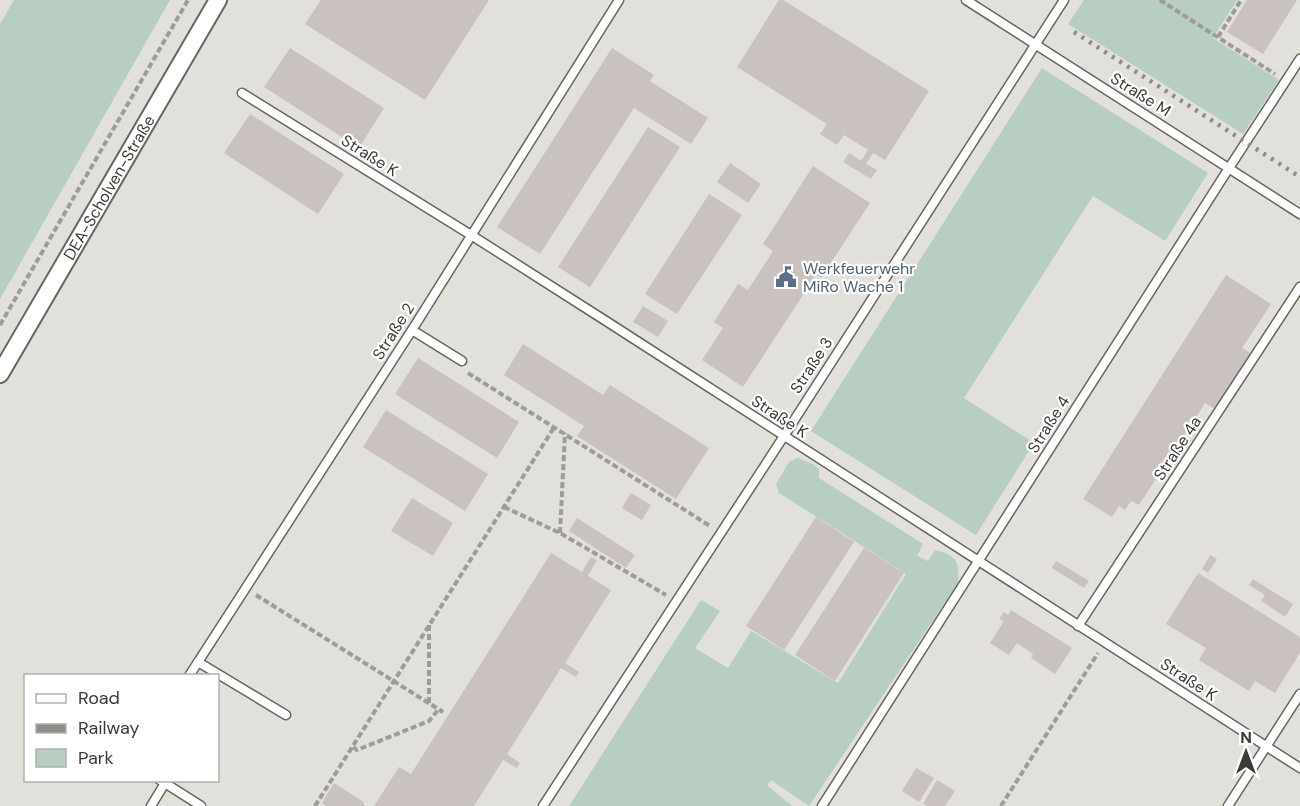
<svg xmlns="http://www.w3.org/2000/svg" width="1300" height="806" viewBox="0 0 1300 806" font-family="'DM Sans',sans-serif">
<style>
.green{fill:#b8cec0}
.building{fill:#c9c2c0}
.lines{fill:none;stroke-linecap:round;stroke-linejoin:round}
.service-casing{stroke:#676560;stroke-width:11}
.minor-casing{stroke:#676560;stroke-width:20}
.path{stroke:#9e9c98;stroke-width:4;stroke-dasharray:6 3;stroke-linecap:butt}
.service{stroke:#fff;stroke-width:8}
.minor{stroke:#fff;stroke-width:16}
.rail{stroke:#8e8c88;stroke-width:4.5;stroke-dasharray:3 6;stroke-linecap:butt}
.labels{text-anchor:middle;stroke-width:4.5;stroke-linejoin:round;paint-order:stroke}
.street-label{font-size:16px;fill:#3b3a38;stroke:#fff}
.service-label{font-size:16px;fill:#4e5e75;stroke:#fff;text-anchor:start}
</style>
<rect width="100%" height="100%" fill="#e2e0da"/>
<g class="green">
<polygon points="14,0 170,0 0,299 0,24"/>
<polygon points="1084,0 1237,0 1213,38 1279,80 1243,134 1068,24"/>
<polygon points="1042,68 1208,173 1165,241 1093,196 964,398 1034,443 976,535 811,431"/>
<path d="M798 458 813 464 819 469V478L923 544 917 556 928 561 935 550C956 555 960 561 958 583L809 806 771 780 767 785 792 806H569L701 600 720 611 695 648 728 668 751 631 838 683 906 574 779 493 776 484 789 462Z"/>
</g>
<g class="building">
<polygon points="321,0 489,0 425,100 305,24"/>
<polygon points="779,0 783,0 929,91 885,160 873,153 866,164 877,170 871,179 843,162 849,153 861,161 868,150 844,135 837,145 820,134 827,124 737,67"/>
<polygon points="1247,0 1297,0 1263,54 1227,32"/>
<polygon points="290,48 384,108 359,148 264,87"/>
<polygon points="612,48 654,75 650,81 708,118 691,144 634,108 540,254 497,227"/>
<polygon points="250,114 344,174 318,214 224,153"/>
<polygon points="648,127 680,147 590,287 558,267"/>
<polygon points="730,163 761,184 748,203 717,182"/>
<polygon points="813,166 870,203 821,278 816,275 743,387 702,360 723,328 714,322 738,284 748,290 773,251 763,244"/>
<polygon points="709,194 742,215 677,314 645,294"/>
<polygon points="1226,275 1271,304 1242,348 1250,353 1215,409 1205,403 1139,505 1131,501 1125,510 1119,506 1112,517 1083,499"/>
<polygon points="643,306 668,321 658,337 633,322"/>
<polygon points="523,344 603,395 610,385 709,448 676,499 577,436 584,426 504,375"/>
<polygon points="418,358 519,422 497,458 395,394"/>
<polygon points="386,410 488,474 465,511 363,447"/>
<polygon points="631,493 651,505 642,520 622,508"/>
<polygon points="412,498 453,523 433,556 391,531"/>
<polygon points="816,517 854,542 784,650 746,626"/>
<polygon points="577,518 635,555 626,568 569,531"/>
<polygon points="864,548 904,573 835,681 795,655"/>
<polygon points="551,553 582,572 591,557 597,560 588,576 611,590 565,663 579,672 576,677 561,668 507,754 520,763 517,768 503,760 474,806 374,806 399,767 411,774"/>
<polygon points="1210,555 1217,559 1208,573 1202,569"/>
<polygon points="1056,561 1089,581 1084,588 1052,568"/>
<polygon points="1198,573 1300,637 1300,653 1275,693 1255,681 1249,691 1199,660 1206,648 1166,624"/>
<polygon points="1253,579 1293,604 1285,617 1261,601 1265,595 1249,585"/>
<polygon points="1011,610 1072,648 1055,674 1031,658 1033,654 1017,643 1009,655 990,643 1004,621 999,619 1004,612 1008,615"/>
<polygon points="916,768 934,778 919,802 902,791"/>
<polygon points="937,780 955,791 945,806 927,806 923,804"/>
<polygon points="334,783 364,802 363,804 366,806 326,806 322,803"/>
</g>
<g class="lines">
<defs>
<g id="service">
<polyline points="966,0 1300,214"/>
<polyline points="242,93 471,235 606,321 1300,768"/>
<polyline points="412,330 462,361"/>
<polyline points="1078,626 1300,287"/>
<polyline points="198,662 286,715"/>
<polyline points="189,676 412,330 619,0"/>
<polyline points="160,780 201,806"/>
<polyline points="151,806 165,783"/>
<polyline points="543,806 784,436 1064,0"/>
<polyline points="822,806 1229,168 1300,59"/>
<polyline points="1228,806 1300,694"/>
</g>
<g id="minor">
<path id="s1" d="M0 374 218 0"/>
</g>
</defs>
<use href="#service" class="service-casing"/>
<use href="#minor" class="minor-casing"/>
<g class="path">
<polyline points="1160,0 1275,74"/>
<polyline points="1218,37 1241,0"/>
<polyline points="0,325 188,0"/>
<polyline points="468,373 710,526"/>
<polyline points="504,507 560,533 666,595"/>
<polyline points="560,533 565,433"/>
<polyline points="256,595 443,712"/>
<polyline points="429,703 429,625"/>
<polyline points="353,747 357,750 429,721 438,710"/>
<polyline points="315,806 555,426"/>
<polyline points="1001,806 1098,653"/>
</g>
<use href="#service" class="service"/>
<use href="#minor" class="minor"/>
<polyline class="rail" points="1074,32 1300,177"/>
</g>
<defs>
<symbol id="civic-bare" viewBox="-9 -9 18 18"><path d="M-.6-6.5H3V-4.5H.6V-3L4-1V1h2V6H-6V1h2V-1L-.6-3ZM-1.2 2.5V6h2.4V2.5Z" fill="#5c6f8a" stroke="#fff" stroke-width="2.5" paint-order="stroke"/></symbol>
</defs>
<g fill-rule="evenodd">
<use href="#civic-bare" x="771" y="262" width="30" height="30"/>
</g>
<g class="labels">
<g class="street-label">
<text transform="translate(1141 94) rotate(32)" y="6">Straße M</text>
<text transform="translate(370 155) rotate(32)" y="6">Straße K</text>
<text dy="6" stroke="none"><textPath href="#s1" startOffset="216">DEA-Scholven-Straße</textPath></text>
<text transform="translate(393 331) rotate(-58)" y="6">Straße 2</text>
<text transform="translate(811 365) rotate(-57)" y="6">Straße 3</text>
<text transform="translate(780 416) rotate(33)" y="6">Straße K</text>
<text transform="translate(1048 424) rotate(-58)" y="6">Straße 4</text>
<text transform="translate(1177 448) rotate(-57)" y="6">Straße 4a</text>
<text transform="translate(1189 679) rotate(33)" y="6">Straße K</text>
</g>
<g class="service-label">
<text x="803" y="274">Werkfeuerwehr<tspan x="803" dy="18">MiRo Wache 1</tspan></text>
</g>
</g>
<rect x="24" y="674" width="195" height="108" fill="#ffffff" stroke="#b1b0af" stroke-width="1.5"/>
<rect x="36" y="694" width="30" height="9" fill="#ffffff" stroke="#b1b0af" stroke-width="1.5"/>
<text x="78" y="704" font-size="18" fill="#3b3a38">Road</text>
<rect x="36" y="724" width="30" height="9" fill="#8e8c88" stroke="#b1b0af" stroke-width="1.5"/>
<text x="78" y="734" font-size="18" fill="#3b3a38">Railway</text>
<rect x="36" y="749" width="30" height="18" fill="#b8cec0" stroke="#b1b0af" stroke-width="1.5"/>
<text x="78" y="764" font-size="18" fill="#3b3a38">Park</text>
<g transform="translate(1246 752)" stroke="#ffffff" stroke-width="4.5" paint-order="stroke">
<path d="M0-4.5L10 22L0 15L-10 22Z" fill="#3b3a38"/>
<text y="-9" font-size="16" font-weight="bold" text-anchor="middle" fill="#3b3a38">N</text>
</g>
</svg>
